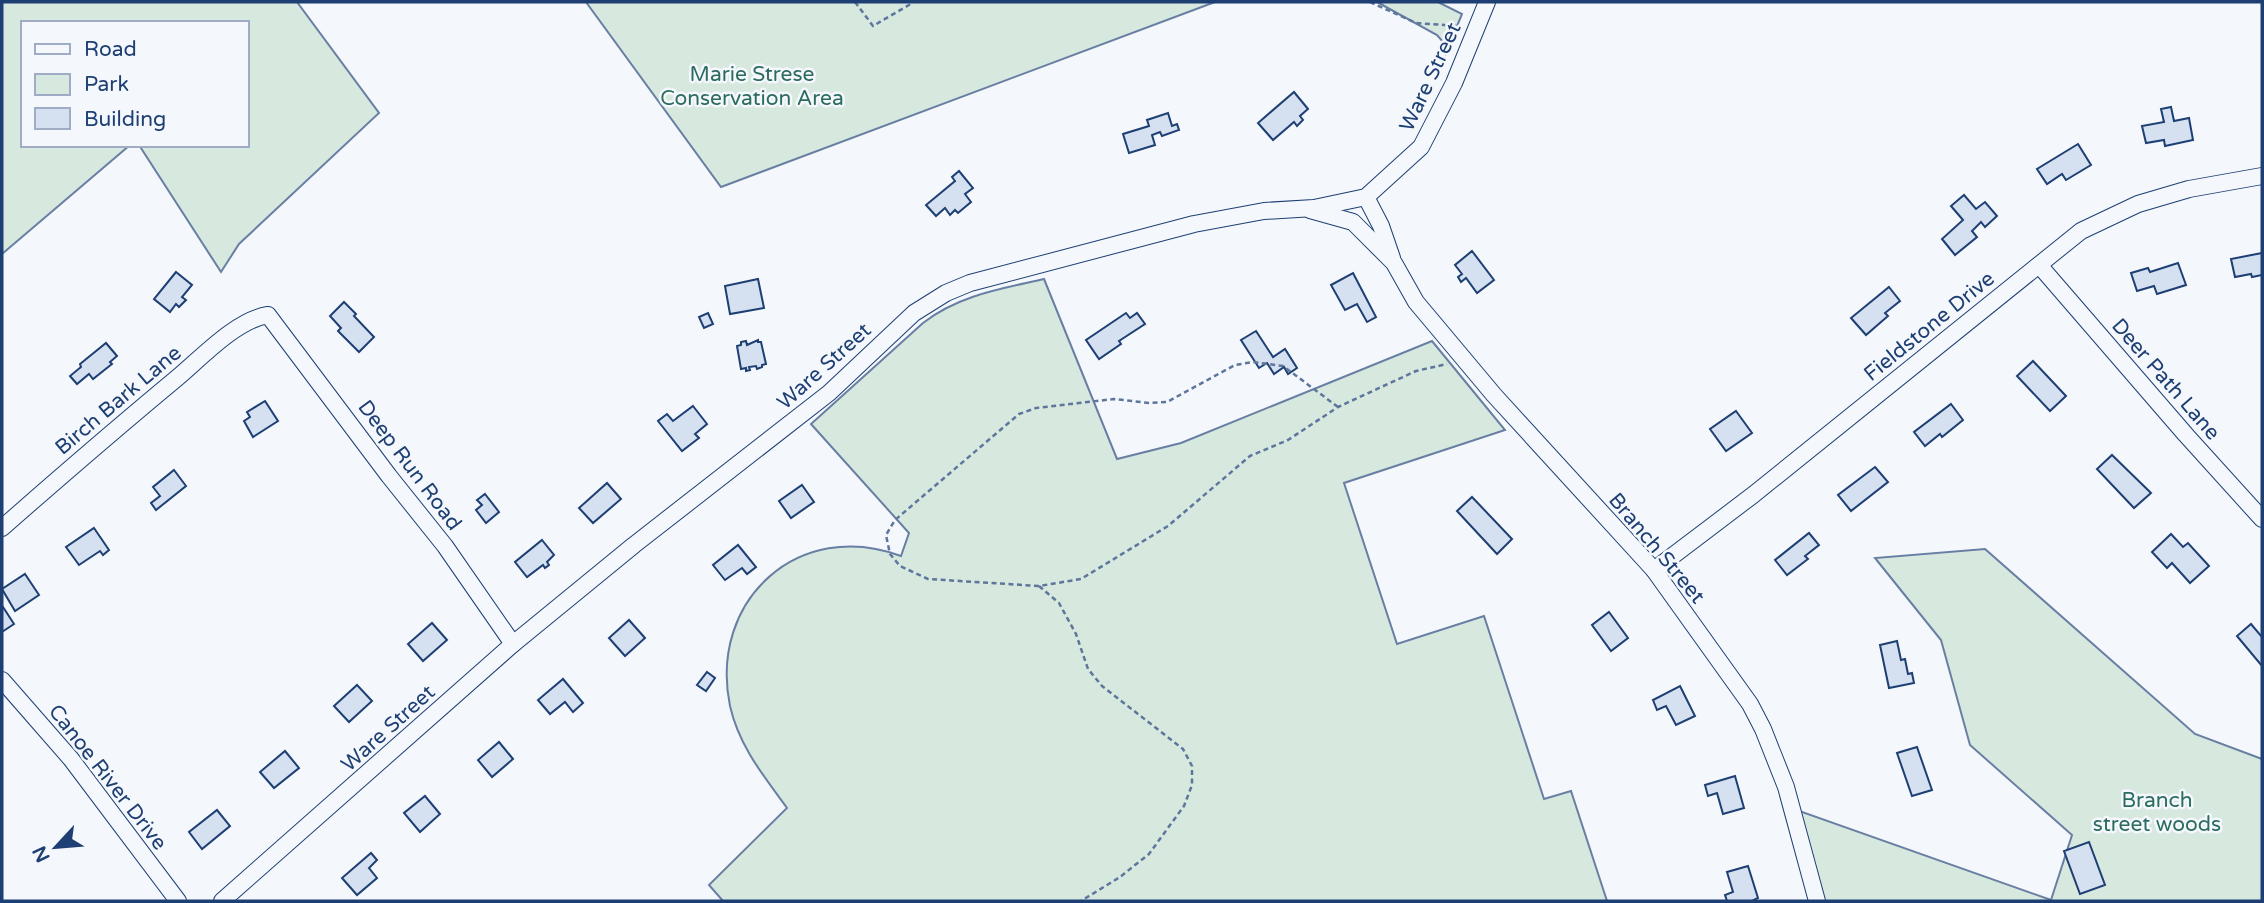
<svg xmlns="http://www.w3.org/2000/svg" width="2264" height="903" viewBox="0 0 2264 903" font-family="'Varela Round',sans-serif">
<style>
.green{fill:#d7e8df;stroke:#687fa3;stroke-width:2}
.building{fill:#d5e0f0;stroke:#1d3f73;stroke-width:2}
.lines{fill:none;stroke-linecap:round;stroke-linejoin:round}
.minor-casing{stroke:#1d3f73;stroke-width:18}
.path{stroke:#5e769c;stroke-width:2.5;stroke-dasharray:5 3.5;stroke-linecap:butt}
.minor{stroke:#f4f7fb;stroke-width:16}
.labels{text-anchor:middle;stroke-width:5;stroke-linejoin:round;paint-order:stroke}
.park-label{font-size:21px;fill:#2c6c60;stroke:#f4f7fb}
.street-label{font-size:21px;fill:#1d3f73;stroke:#f4f7fb}
</style>
<rect width="100%" height="100%" fill="#f4f7fb"/>
<g class="green">
<polygon points="2,2 297,2 379,113 239,244 221,272 139,145 247,145 247,23 23,23 23,145 130,145 2,254"/>
<polygon points="586,2 1215,2 721,187"/>
<polygon points="1377,2 1438,2 1462,14 1446,53 1444,43 1437,35"/>
<path d="M1044 279 1117 459 1181 443 1432 341 1505 430 1344 483 1397 644 1484 616 1544 799 1571 791 1607 901H723L709 885 787 808C763 775 739 746 730 706 708 599 800 518 901 556L909 533 811 424 923 323C959 295 1001 289 1044 279Z"/>
<polygon points="1985,549 2195,734 2262,759 2262,901 1817,901 1791,808 2051,900 2072,835 1970,745 1941,640 1875,558"/>
</g>
<g class="building">
<polygon points="1294,92 1308,109 1300,116 1303,120 1297,126 1294,122 1273,140 1258,123"/>
<polygon points="2171,107 2174,121 2189,118 2193,140 2165,146 2164,140 2146,143 2142,126 2164,122 2161,109"/>
<polygon points="1168,113 1172,126 1177,124 1179,130 1162,136 1160,132 1152,135 1155,145 1129,153 1123,134 1149,126 1147,120"/>
<polygon points="2078,144 2091,165 2066,180 2062,174 2047,184 2037,169"/>
<polygon points="959,171 973,188 965,194 971,202 958,213 955,210 950,215 945,208 936,216 926,205 955,181 952,177"/>
<polygon points="1964,195 1976,209 1985,202 1997,216 1985,227 1981,222 1972,231 1977,237 1955,255 1942,239 1963,220 1951,206"/>
<polygon points="1472,251 1494,280 1477,293 1466,278 1461,282 1458,277 1462,274 1455,265"/>
<polygon points="2262,253 2262,275 2252,277 2251,274 2235,277 2231,259"/>
<polygon points="2178,263 2186,285 2157,294 2154,286 2137,291 2131,273 2148,268 2150,272"/>
<polygon points="176,272 192,285 182,297 186,300 179,307 176,304 170,312 154,299"/>
<polygon points="1353,273 1376,317 1367,322 1357,304 1345,310 1331,285"/>
<polygon points="758,279 764,308 730,314 725,286"/>
<polygon points="1889,287 1900,301 1885,313 1888,316 1866,335 1851,318"/>
<polygon points="344,302 356,314 354,316 374,337 359,352 338,331 341,328 330,316"/>
<polygon points="708,313 713,324 704,328 699,317"/>
<polygon points="1126,313 1130,318 1137,313 1145,324 1119,341 1121,344 1099,359 1086,340"/>
<polygon points="1256,331 1273,357 1285,349 1297,368 1288,374 1284,367 1274,374 1267,363 1259,368 1241,340"/>
<polygon points="758,340 758,342 761,342 766,364 762,365 762,367 757,369 756,366 749,367 750,370 746,371 746,368 741,369 737,346 741,345 741,342 746,341 747,345"/>
<polygon points="106,343 117,356 110,362 112,364 93,379 89,374 77,384 70,376 81,367 80,364"/>
<polygon points="2033,361 2066,396 2050,411 2017,376"/>
<polygon points="265,401 278,421 253,437 244,421 250,417 247,412"/>
<polygon points="1951,404 1963,420 1942,437 1940,434 1925,446 1914,432"/>
<polygon points="693,406 707,424 695,434 699,438 682,451 658,421 667,414 673,421"/>
<polygon points="1736,411 1752,433 1726,451 1710,429"/>
<polygon points="2112,455 2151,493 2134,508 2097,469"/>
<polygon points="1875,467 1888,482 1851,511 1838,495"/>
<polygon points="174,470 186,486 156,510 151,503 160,496 153,487"/>
<polygon points="607,483 621,499 593,523 579,508"/>
<polygon points="802,485 814,502 791,518 779,501"/>
<polygon points="485,494 499,512 486,523 476,510 482,505 477,500"/>
<polygon points="1472,497 1512,539 1497,554 1457,511"/>
<polygon points="94,528 109,550 103,555 100,551 79,565 66,547"/>
<polygon points="1809,533 1819,545 1805,556 1808,559 1787,575 1775,560"/>
<polygon points="2171,534 2183,547 2188,543 2209,566 2190,583 2172,563 2167,568 2152,552"/>
<polygon points="542,540 554,555 547,562 549,565 545,568 543,565 527,577 515,562"/>
<polygon points="738,545 756,567 747,574 742,568 725,580 713,565"/>
<polygon points="25,574 39,595 15,611 2,589"/>
<polygon points="3,607 14,624 2,632 2,608"/>
<polygon points="1609,612 1628,638 1611,651 1592,625"/>
<polygon points="629,620 645,638 625,656 609,638"/>
<polygon points="432,623 447,640 423,661 408,644"/>
<polygon points="2251,624 2262,637 2262,666 2237,636"/>
<polygon points="1897,641 1901,660 1905,659 1908,674 1912,673 1914,683 1889,688 1880,645"/>
<polygon points="707,672 715,678 706,691 697,685"/>
<polygon points="563,679 583,703 573,712 565,702 550,714 538,700"/>
<polygon points="357,685 372,701 349,722 334,706"/>
<polygon points="1680,686 1695,716 1676,725 1666,706 1657,710 1653,700"/>
<polygon points="499,742 513,759 492,777 478,760"/>
<polygon points="1917,747 1932,790 1912,796 1897,753"/>
<polygon points="285,751 299,768 274,788 260,772"/>
<polygon points="1735,776 1744,808 1723,814 1717,793 1708,796 1705,785"/>
<polygon points="425,796 440,814 420,832 404,813"/>
<polygon points="217,810 230,826 202,849 189,832"/>
<polygon points="2089,842 2105,885 2080,894 2064,851"/>
<polygon points="371,853 377,860 369,868 377,878 357,895 342,878"/>
<polygon points="1748,866 1758,898 1752,901 1727,901 1725,895 1733,892 1727,872"/>
</g>
<g class="lines">
<defs>
<g id="minor">
<polyline points="1366,197 1381,226 1392,258"/>
<polyline points="1310,210 1353,222 1394,263 1416,302 1437,327 1494,395 1654,570 1750,704 1763,729 1786,787 1817,901"/>
<polyline points="2039,265 2186,435 2262,519"/>
<path d="M2 528C60 477 118 427 177 378 201 358 236 320 268 315L389 476 445 546 513 644"/>
<polyline points="1654,570 1753,495 2081,231 2138,204 2189,189 2262,176"/>
<polyline points="2,680 71,759 178,901"/>
<polyline points="222,901 513,644 634,545 829,393 914,313 946,293 970,283 1194,224 1264,211 1314,208 1366,197 1421,147 1454,83 1487,2"/>
</g>
</defs>
<use href="#minor" class="minor-casing"/>
<g class="path">
<polyline points="855,2 873,26 914,2"/>
<polyline points="1370,2 1416,23 1458,26"/>
<polyline points="1338,407 1283,366 1253,362 1235,365 1167,402 1149,403 1114,399 1036,408 1019,414 895,520 886,535 890,554 900,566 928,579 1039,586 1081,579 1168,526 1250,456 1288,440 1338,407 1416,371 1447,364"/>
<polyline points="1039,586 1059,603 1076,634 1088,669 1102,686 1183,749 1192,766 1192,785 1184,806 1149,854 1120,877 1081,901"/>
</g>
<use href="#minor" class="minor"/>
</g>
<g class="labels">
<g class="park-label">
<text x="752" y="81">Marie Strese<tspan x="752" dy="24">Conservation Area</tspan></text>
<text x="2157" y="807">Branch<tspan x="2157" dy="24">street woods</tspan></text>
</g>
<g class="street-label">
<text transform="translate(1430 77) rotate(-65)" y="7">Ware Street</text>
<text transform="translate(1929 326) rotate(-39)" y="7">Fieldstone Drive</text>
<text transform="translate(824 366) rotate(-42)" y="7">Ware Street</text>
<text transform="translate(2166 379) rotate(49)" y="7">Deer Path Lane</text>
<text transform="translate(118 400) rotate(-40)" y="7">Birch Bark Lane</text>
<text transform="translate(410 465) rotate(53)" y="7">Deep Run Road</text>
<text transform="translate(1657 548) rotate(50)" y="7">Branch Street</text>
<text transform="translate(388 728) rotate(-42)" y="7">Ware Street</text>
<text transform="translate(108 777) rotate(52)" y="7">Canoe River Drive</text>
</g>
</g>
<rect width="2264" height="903" fill="none" stroke="#1d3f73" stroke-width="7"/>
<rect x="21" y="21" width="228" height="126" fill="#f4f7fb" stroke="#9eadc5" stroke-width="2"/>
<rect x="35" y="44" width="35" height="10" fill="#f4f7fb" stroke="#9eadc5" stroke-width="2"/>
<text x="84" y="56" font-size="21" fill="#1d3f73">Road</text>
<rect x="35" y="74" width="35" height="21" fill="#d7e8df" stroke="#9eadc5" stroke-width="2"/>
<text x="84" y="91" font-size="21" fill="#1d3f73">Park</text>
<rect x="35" y="108" width="35" height="21" fill="#d5e0f0" stroke="#9eadc5" stroke-width="2"/>
<text x="84" y="126" font-size="21" fill="#1d3f73">Building</text>
<g transform="translate(56 847) rotate(244)" stroke="#f4f7fb" stroke-width="5" paint-order="stroke">
<path d="M0-5L12 26L0 18L-12 26Z" fill="#1d3f73"/>
<text y="-10" font-size="19" font-weight="bold" text-anchor="middle" fill="#1d3f73">N</text>
</g>
</svg>
